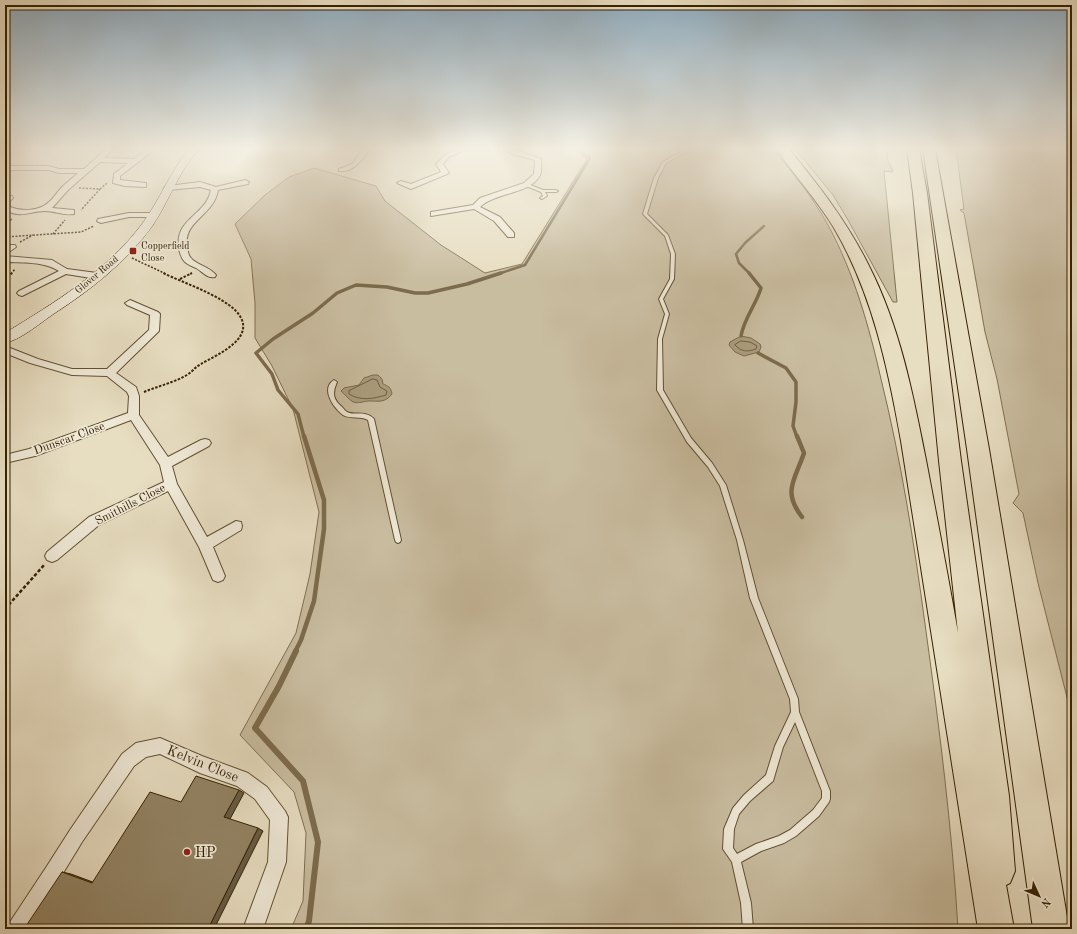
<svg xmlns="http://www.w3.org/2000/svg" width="1077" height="934" viewBox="0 0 1077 934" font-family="'Old Standard TT',serif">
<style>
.green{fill:#c9bda0;stroke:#806f50}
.water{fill:#ab9d7f;stroke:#7c6b4c}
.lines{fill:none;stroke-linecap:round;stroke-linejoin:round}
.shore{stroke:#705f40;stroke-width:1}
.stream-far3{stroke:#7c6b4c;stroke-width:2.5}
.stream-far2{stroke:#7c6b4c;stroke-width:3.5}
.stream-far1{stroke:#7c6b4c;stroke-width:4.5}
.stream{stroke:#7c6b4c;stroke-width:6}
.lane-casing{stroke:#625030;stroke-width:2}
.street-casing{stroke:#625030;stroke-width:2}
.secondary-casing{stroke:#362100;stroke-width:1}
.highway-casing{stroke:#362100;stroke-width:2}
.path-far2{stroke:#362100;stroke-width:1.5;stroke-dasharray:2 1.5;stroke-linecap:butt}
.path-far1{stroke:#362100;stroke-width:2;stroke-dasharray:2.5 1.5;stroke-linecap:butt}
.path{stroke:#362100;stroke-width:2.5;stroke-dasharray:3.5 2;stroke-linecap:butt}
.lane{fill:#efe9d7;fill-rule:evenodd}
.street{fill:#efe9d7;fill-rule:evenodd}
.secondary{fill:#efe9d7;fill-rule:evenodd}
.highway{fill:#e7ddc1;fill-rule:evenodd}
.shaded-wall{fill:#665c46;stroke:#362100}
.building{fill:#928364;stroke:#362100}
.poi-dot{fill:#8f2418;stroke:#efe9d7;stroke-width:1.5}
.labels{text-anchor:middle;stroke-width:3.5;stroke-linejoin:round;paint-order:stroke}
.far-poi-label{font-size:10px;fill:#362100;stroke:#efe9d7;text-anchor:start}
.far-street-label{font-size:10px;fill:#362100;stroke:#efe9d7}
.street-label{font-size:12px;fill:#362100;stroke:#efe9d7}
.near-street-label{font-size:14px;fill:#362100;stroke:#efe9d7}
.near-poi-label{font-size:14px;fill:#362100;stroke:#efe9d7;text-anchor:start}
</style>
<rect width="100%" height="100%" fill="#e7ddc1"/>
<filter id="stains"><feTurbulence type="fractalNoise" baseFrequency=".005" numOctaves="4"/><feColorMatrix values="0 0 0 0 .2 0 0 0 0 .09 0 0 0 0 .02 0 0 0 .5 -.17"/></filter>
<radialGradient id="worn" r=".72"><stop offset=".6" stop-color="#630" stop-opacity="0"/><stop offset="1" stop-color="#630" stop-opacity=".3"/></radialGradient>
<g class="green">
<path d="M574 149H772C793 172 813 198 828 225 854 273 869 326 881 379 901 460 914 542 925 624 939 725 952 827 958 929H291L303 901 306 833 294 792 240 735 296 633 310 574 319 512 293 409 272 366 255 338V303L251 259 235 224 265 195 289 177 314 168 376 186 385 201 441 245 485 273 522 264 587 159Z"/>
<polygon points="795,149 887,149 888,161 892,169 893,172 884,171 897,302 893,302 848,220 833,195"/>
<polygon points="956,149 1072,149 1072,717 1038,583 1023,513 1013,503 1019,494 997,379 985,332 964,213 960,210 964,209"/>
</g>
<g class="water">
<polygon points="741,336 751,338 760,344 761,347 759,352 744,356 735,352 729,345 730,342"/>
<path d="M373 375H378L382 379 383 384C388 386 391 387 392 394 385 403 379 401 369 401 364 401 359 404 353 402 348 399 346 395 341 391L344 388 359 385 364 378Z"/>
</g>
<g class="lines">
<g class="shore">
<path d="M741 341 750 342 757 346 756 349C748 352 741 352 735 345Z"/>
<path d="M373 379 377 380 380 387 387 391 386 395C373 399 360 401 349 394V391Z"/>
</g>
<g class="stream-far3">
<polyline points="498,274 525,265 590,158 578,149"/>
<polyline points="750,274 739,263 736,254 745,243 764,226"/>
</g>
<g class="stream-far2">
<path d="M741 336C744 318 756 305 761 288L749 273"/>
<polyline points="758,353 786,368 796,382 796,402 793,426 797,437"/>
<polyline points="304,437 298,414 278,390 272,374 256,353 273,339 313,313 337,293 356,285 387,287 415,293 428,293 467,284 501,273"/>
</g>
<g class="stream-far1">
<path d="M797 436 804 453C795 480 782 491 802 517"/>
<polyline points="295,652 301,640 314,601 324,529 324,500 304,436"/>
</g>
<polyline class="stream" points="296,651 279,686 255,728 303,781 318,842 309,921 306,929"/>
<defs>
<g id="lane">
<path d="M683 149H687V151L666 163 658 178 647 214 668 235 675 254 674 279 663 299 669 314 662 339 663 390 691 438 712 463 726 485 743 540 758 598 798 699 799 712 830 791V799L829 802 819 816 796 836 784 843 761 851 741 862 751 903 753 929H743L741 903 732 862 723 849 724 829 733 808 744 795 766 775 775 746 791 712 790 699 750 598 737 540 720 486 708 467 687 442 657 390 658 339 665 314 659 299 670 279 671 254 665 236 643 214 654 178 663 162 683 151ZM795 722 822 791V798L813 810 790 830 779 836 756 844 737 854 733 848 734 829 739 814 750 801 773 781 783 747Z"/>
<polygon points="526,184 528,184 543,190 556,190 558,191 556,192 545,192 547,196 542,199 540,198 543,196 541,192 526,186"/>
<path d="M334 380 337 382C332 394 333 399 342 407 344 409 345 411 347 412 355 416 365 410 374 419L401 540 400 542 398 543 396 542 395 540 368 420C361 416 349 419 343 415 334 408 320 389 334 380Z"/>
</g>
<g id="street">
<path d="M106 149H113L104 158 134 159 147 149H155L120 176V180L146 183V187L125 186 113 183 114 174 128 163 100 162 68 190 52 208 74 210V214C65 216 55 211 45 211 29 211 23 219 5 210V196H12L13 198 9 202 10 207C22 212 40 211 49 202 54 198 57 192 62 187 67 182 73 178 78 173H59L49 170H5V166H49L59 169H84Z"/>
<path d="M363 149H370C362 160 353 173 339 171V169L352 164Z"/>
<polygon points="457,149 467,149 449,157 443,164 449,173 447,174 411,189 397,183 401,181 411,184 441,172 436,164 445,155"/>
<path d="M504 149H513L541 159C541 164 542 171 540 175 531 194 496 192 480 207L500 217 514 233V237H508L494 221 474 209 431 216V212L473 205 480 198 524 183 534 174 535 160 512 154Z"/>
<polygon points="1062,149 1072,150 1072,154 1063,150"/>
<path d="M245 180 249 182 248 184 218 190C214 216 183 220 187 247 188 250 188 256 191 258 195 264 210 267 216 275L215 277C208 279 203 272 196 268 185 263 182 262 179 249 174 218 206 216 211 190L200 187 168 190 164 188 168 186 200 182 216 187Z"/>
<polygon points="129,213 154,213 158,215 154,217 129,217 101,223 97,221 98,219"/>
<polygon points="9,245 15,245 16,247 5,255 5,248"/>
<path d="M5 256 52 260 67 269 97 273 101 276 97 279 66 274 22 296 19 295 17 293 19 291 59 271C43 261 23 263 5 262Z"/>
<polygon points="130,300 158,312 160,314 159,331 116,373 136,387 139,396 139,415 168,457 201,440 205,439 209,440 211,443 209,446 172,466 177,484 207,537 236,521 241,522 242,526 241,530 213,547 225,576 223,580 218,582 213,580 199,547 168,491 99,525 57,560 52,562 47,560 45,556 47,552 89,517 164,482 160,465 131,420 35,456 5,463 5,455 29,449 128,413 129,396 127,392 107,376 72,375 30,363 5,353 5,346 38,359 72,369 107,369 149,330 150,315 127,305 125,303"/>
<polygon points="160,738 202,756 248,773 267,787 285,811 288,817 286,862 263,929 243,929 268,862 270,820 255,799 237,786 200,773 160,754 146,757 134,766 82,842 29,929 7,929 10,922 47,866 70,830 122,754 136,743"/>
</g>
<path id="secondary" d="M189 149H198C194 156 188 162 184 169 173 187 165 207 153 225 127 262 89 291 52 315 39 324 20 340 5 343V333C54 303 107 271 142 224 160 200 170 172 189 149Z"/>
<g id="highway">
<path d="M776 149H789C819 186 848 223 869 266 900 327 913 394 926 460 937 518 948 575 958 633L939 461 913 193 907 149H919L927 193 961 461 1009 796 1015 871 1010 883 1006 885 1014 929H978L901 441C888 367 872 293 834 228 817 200 795 176 776 149Z"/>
<polygon points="923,149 935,149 989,449 1069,929 1033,929 967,449"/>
</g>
</defs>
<use href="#lane" class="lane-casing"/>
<use href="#street" class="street-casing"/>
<use href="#secondary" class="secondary-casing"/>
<use href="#highway" class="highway-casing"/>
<g class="path-far2">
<polyline points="79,188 100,189 81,210"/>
<polyline points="100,189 107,183"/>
<polyline points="5,225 12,219"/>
<polyline points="53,234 65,220"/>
<polyline points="5,237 81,232 94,226"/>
<polyline points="20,242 33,235"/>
<polyline points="132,258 166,274"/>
<polyline points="11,274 15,269"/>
<polyline points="190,274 192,273"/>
</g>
<g class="path-far1">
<polyline points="180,279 192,273"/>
<polyline points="5,280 12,273"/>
<path d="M144 392C158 386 173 383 187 375 192 372 195 367 201 364 218 354 260 337 236 311 220 295 184 283 163 273"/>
</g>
<polyline class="path" points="5,609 45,564"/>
<use href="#lane" class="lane"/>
<use href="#street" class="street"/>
<use href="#secondary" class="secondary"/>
<use href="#highway" class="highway"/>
</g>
<g class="shaded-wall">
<polygon points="239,790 244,793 230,819 224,817"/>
<polygon points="258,828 263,831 214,929 208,929"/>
<polygon points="62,872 71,874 101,885 92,883"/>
</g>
<polygon class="building" points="196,776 239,790 224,817 258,828 208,929 24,929 62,872 92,883 150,792 181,802"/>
<linearGradient id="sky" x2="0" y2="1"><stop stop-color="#8fabbe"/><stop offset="0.53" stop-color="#f4f0e3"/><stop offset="1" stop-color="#f4f0e3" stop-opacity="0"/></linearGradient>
<rect width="1077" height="280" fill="url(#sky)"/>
<g class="poi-dot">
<rect x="129" y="247" width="8" height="8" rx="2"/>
<circle cx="187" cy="852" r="4"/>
</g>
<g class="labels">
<g class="far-poi-label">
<text x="141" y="249">Copperfield<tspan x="141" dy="12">Close</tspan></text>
</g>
<g class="far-street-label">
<text transform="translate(96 274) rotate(-40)" y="4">Glover Road</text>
</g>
<g class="street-label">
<text transform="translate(69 438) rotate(-20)" y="4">Dunscar Close</text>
<text transform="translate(130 504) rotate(-27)" y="4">Smithills Close</text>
</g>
<g class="near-street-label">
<text transform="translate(203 763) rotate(22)" y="5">Kelvin Close</text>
</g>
<g class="near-poi-label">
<text x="195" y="857">HP</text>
</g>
</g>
<rect width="1077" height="934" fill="none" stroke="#e7ddc1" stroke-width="20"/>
<rect x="6" y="6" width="1065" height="922" fill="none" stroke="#362100" stroke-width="2"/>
<rect x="10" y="10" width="1057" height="914" fill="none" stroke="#362100"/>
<g transform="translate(1039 896) rotate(134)" stroke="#efe9d7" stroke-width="3" paint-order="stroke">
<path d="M0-3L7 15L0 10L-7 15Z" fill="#362100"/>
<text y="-6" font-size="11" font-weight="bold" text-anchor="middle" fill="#362100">N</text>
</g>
<rect width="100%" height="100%" filter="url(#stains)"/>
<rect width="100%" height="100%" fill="url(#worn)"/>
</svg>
